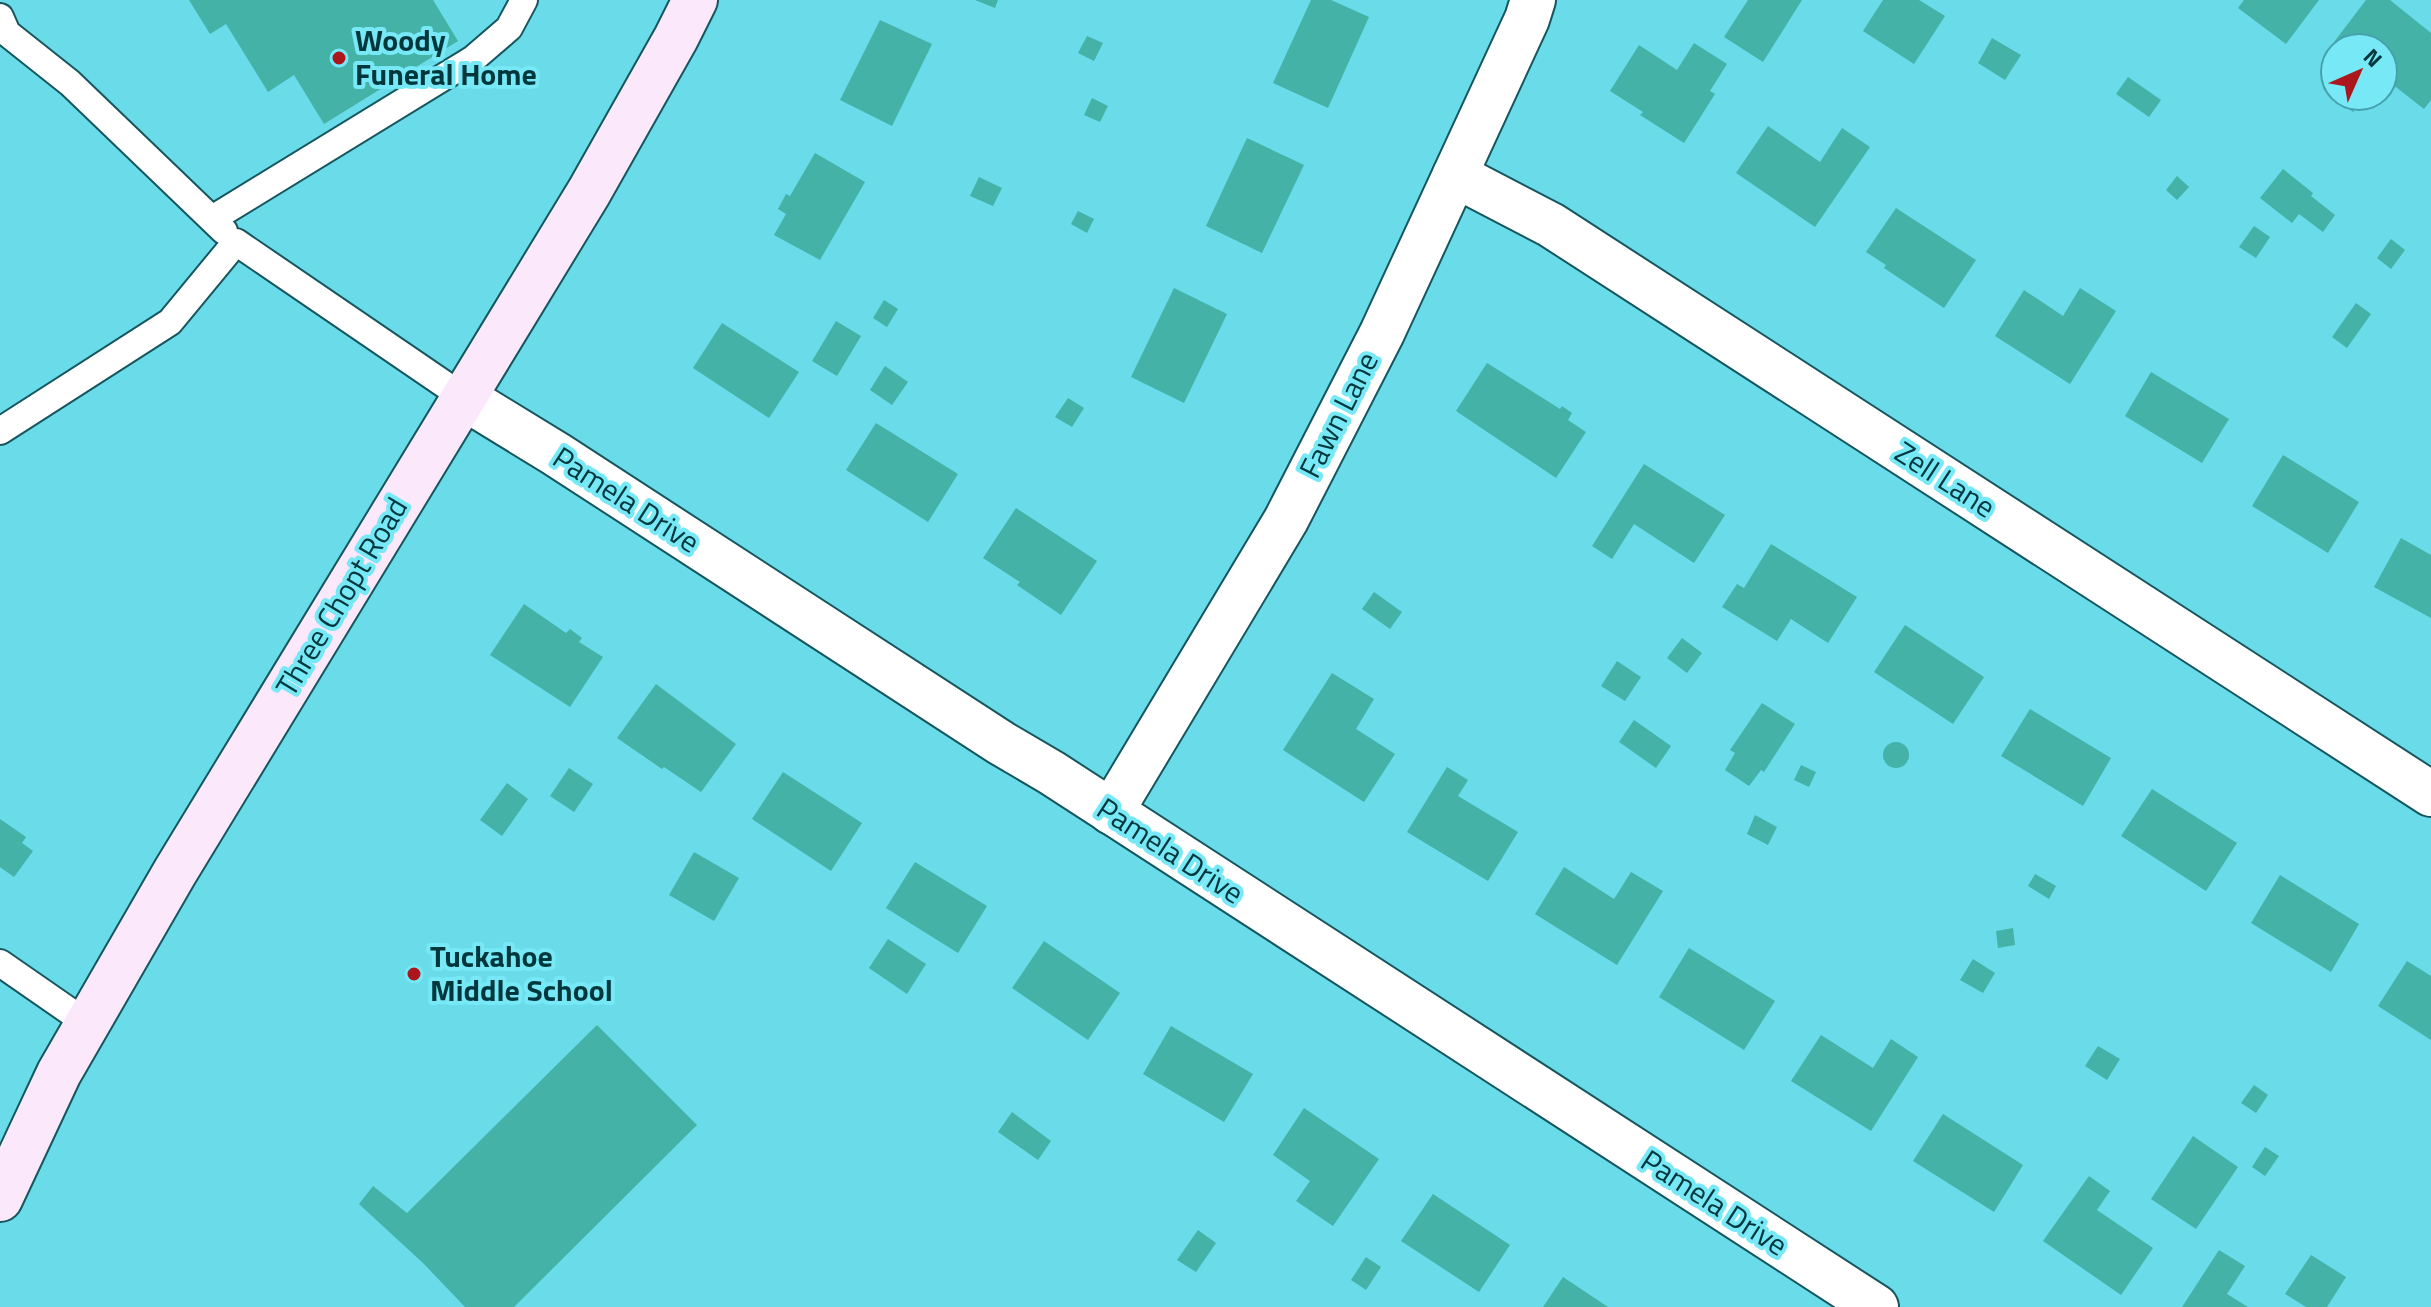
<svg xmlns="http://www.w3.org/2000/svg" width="2431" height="1307" viewBox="0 0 2431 1307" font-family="'Titillium Web',sans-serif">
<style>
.building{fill:#45b2a8}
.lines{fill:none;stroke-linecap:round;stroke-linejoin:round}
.lane-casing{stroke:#16565e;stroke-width:30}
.street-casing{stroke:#16565e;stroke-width:48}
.secondary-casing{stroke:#16565e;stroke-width:48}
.lane{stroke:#fff;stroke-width:26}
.street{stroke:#fff;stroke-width:44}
.secondary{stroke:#fbe8fb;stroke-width:44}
.poi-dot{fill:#ab171d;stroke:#77e8f6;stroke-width:3}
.labels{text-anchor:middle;stroke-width:8;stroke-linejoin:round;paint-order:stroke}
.poi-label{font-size:30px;font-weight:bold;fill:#00373d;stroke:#77e8f6;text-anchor:start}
.street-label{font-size:30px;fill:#00373d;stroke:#77e8f6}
</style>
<rect width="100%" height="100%" fill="#69dbe9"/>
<g class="building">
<polygon points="189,0 433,0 458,41 324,124 294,75 268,92 226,24 210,34"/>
<polygon points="975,0 998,0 995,8"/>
<polygon points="1311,0 1331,0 1369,17 1328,108 1273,83"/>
<polygon points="1748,0 1802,0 1763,62 1724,37"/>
<polygon points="1883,0 1919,0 1945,16 1914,64 1863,31"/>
<polygon points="2244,0 2319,0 2286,44 2238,8"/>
<polygon points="2366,0 2390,0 2431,33 2431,100 2424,109 2383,77 2383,48 2342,48 2334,42"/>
<polygon points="880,20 932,44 892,126 840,100"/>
<polygon points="1087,36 1103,43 1094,61 1078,53"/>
<polygon points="1992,38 2021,55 2005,80 1978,63"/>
<polygon points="1694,43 1727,64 1710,91 1715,94 1684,143 1640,115 1643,112 1610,91 1639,45 1677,70"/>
<polygon points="2335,74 2335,96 2365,96 2353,112 2323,89"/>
<polygon points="2128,77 2161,100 2149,117 2116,94"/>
<polygon points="1092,98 1108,106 1100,122 1084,115"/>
<polygon points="1768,126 1820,162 1842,128 1870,147 1815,227 1736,173"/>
<polygon points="1247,138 1304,165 1262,253 1206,226"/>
<polygon points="815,153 865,182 820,260 774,235 786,214 778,209 786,194 790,196"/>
<polygon points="2283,169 2313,193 2311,196 2335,215 2323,232 2299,214 2292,223 2260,198"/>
<polygon points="2177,176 2189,187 2177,200 2166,190"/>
<polygon points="979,177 1002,188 993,206 970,196"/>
<polygon points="1896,208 1976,260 1944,308 1884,268 1886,265 1866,252"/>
<polygon points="1078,211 1094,219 1087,233 1071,224"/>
<polygon points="2254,226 2270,237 2256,258 2239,247"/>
<polygon points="2391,239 2405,250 2391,269 2377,258"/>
<polygon points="1174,288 1227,314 1184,403 1131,377"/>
<polygon points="2080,288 2116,311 2070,384 1995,336 2024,290 2063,316"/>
<polygon points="884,300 898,309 887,327 873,318"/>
<polygon points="2356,303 2371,314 2347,348 2332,337"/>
<polygon points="836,321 861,336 837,376 812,361"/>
<polygon points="722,323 799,372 769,418 693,368"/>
<polygon points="1487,363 1560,409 1562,406 1572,413 1568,420 1586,432 1556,478 1456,411"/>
<polygon points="885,366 908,382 892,405 870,390"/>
<polygon points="2151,372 2229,419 2202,463 2125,416"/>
<polygon points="1068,398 1084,408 1072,427 1055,417"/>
<polygon points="876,423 958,474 928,522 846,470"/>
<polygon points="2283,455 2359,502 2328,553 2252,506"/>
<polygon points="1644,464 1725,515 1694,563 1634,524 1612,559 1592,546"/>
<polygon points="1016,508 1097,561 1061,615 1017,585 1020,582 983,558"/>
<polygon points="2401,538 2431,555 2431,618 2374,587"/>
<polygon points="1771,544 1857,597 1828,643 1791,619 1777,641 1722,607 1737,584 1744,588"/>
<polygon points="1374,592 1402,612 1390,629 1362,609"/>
<polygon points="524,604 566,633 570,629 582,638 579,642 603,657 570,707 490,655"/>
<polygon points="1905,625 1984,677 1953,724 1874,672"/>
<polygon points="1682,638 1702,653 1687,673 1667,658"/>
<polygon points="1617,661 1641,677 1625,701 1601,686"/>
<polygon points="1332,673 1374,699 1356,729 1395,754 1364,802 1283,750"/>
<polygon points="656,684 736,744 701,792 664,767 662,769 617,738"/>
<polygon points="1762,703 1795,724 1764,772 1761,770 1749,786 1725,770 1735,753 1730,750"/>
<polygon points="2030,709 2111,758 2083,806 2001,756"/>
<polygon points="1634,720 1671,746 1656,768 1619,742"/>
<circle cx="1896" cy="755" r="13"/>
<polygon points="1801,765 1816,772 1809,787 1794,780"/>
<polygon points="1447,767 1468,780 1458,796 1518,832 1488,881 1407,832"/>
<polygon points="569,768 593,784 574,812 550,796"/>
<polygon points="783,772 862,823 831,871 752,819"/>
<polygon points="507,783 528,799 502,836 480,820"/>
<polygon points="2152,789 2237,843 2206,891 2121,836"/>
<polygon points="1755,815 1777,827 1768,845 1747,834"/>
<polygon points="0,819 26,837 22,843 33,851 14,877 0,867"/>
<polygon points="694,852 739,878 714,921 669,895"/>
<polygon points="915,862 987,906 958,953 886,908"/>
<polygon points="1564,867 1614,899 1631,872 1663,891 1617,965 1535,914"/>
<polygon points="2035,874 2056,886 2049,899 2028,886"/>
<polygon points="2280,875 2359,924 2331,972 2251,923"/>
<polygon points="2013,928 2015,945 1998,948 1996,931"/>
<polygon points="888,939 926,964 907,994 869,968"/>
<polygon points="1044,941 1120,993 1088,1040 1012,988"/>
<polygon points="1689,948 1775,1001 1744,1050 1659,997"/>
<polygon points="1973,959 1995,973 1983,993 1960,980"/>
<polygon points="2407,961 2431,976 2431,1040 2378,1006"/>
<polygon points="597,1025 697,1125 514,1307 465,1307 424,1264 359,1204 373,1186 407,1213"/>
<polygon points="1171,1026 1253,1074 1224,1122 1143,1074"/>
<polygon points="1821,1035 1873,1068 1891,1039 1918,1057 1871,1131 1791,1081"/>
<polygon points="2098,1046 2120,1059 2107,1080 2085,1066"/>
<polygon points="2254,1085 2268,1095 2256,1113 2241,1103"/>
<polygon points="1304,1108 1379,1159 1333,1226 1296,1201 1310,1181 1273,1155"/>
<polygon points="1012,1112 1051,1141 1038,1160 998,1132"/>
<polygon points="1943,1114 2023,1165 1994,1212 1913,1161"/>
<polygon points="2193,1136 2238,1167 2196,1229 2151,1199"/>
<polygon points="2265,1147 2279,1156 2265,1176 2252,1167"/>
<polygon points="2089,1176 2110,1191 2097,1210 2153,1248 2121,1295 2043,1241"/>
<polygon points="1433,1194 1510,1245 1479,1292 1401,1241"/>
<polygon points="1198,1230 1216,1243 1196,1272 1177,1260"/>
<polygon points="2219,1250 2245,1266 2227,1294 2248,1307 2182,1307"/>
<polygon points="2311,1255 2346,1277 2327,1307 2306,1307 2285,1294"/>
<polygon points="1366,1257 1381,1267 1366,1290 1351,1280"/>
<polygon points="1563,1277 1608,1307 1543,1307"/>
</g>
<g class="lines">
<defs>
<g id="lane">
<polyline points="0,17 7,33 70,83 224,231"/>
<polyline points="212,219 473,59 509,28 524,0"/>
<polyline points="0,431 170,322 236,242 463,397"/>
<polyline points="0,963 88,1024"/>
</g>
<g id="street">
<polyline points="1455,175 1551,225 2431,794"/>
<polyline points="463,397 556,454 1001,743 1052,773 1876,1307"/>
<polyline points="1111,812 1286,520 1382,333 1527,19 1533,0"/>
</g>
<polyline id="secondary" points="0,1199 59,1073 175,872 589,192 676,38 695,0"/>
</defs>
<use href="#lane" class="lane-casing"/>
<use href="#street" class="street-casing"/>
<use href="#secondary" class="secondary-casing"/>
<use href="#lane" class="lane"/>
<use href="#street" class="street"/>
<use href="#secondary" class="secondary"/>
</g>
<g class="poi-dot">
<circle cx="339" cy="58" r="8"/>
<circle cx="414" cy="974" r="8"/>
</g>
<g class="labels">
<g class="poi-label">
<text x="355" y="51">Woody<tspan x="355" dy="34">Funeral Home</tspan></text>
<text x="430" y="967">Tuckahoe<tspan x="430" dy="34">Middle School</tspan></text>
</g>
<g class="street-label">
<text transform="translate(1339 415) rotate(-63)" y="10">Fawn Lane</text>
<text transform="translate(1945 480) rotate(33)" y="10">Zell Lane</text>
<text transform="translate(626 500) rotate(33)" y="10">Pamela Drive</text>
<text transform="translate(342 597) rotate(-59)" y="10">Three Chopt Road</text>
<text transform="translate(1170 851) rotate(33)" y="10">Pamela Drive</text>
<text transform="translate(1714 1203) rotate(33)" y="10">Pamela Drive</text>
</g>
</g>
<g transform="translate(2359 72) rotate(45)"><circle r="38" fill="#77e8f6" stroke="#47a1ac" stroke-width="2"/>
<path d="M0-6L14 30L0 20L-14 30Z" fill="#ab171d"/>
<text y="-12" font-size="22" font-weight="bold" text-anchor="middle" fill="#00373d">N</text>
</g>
</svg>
